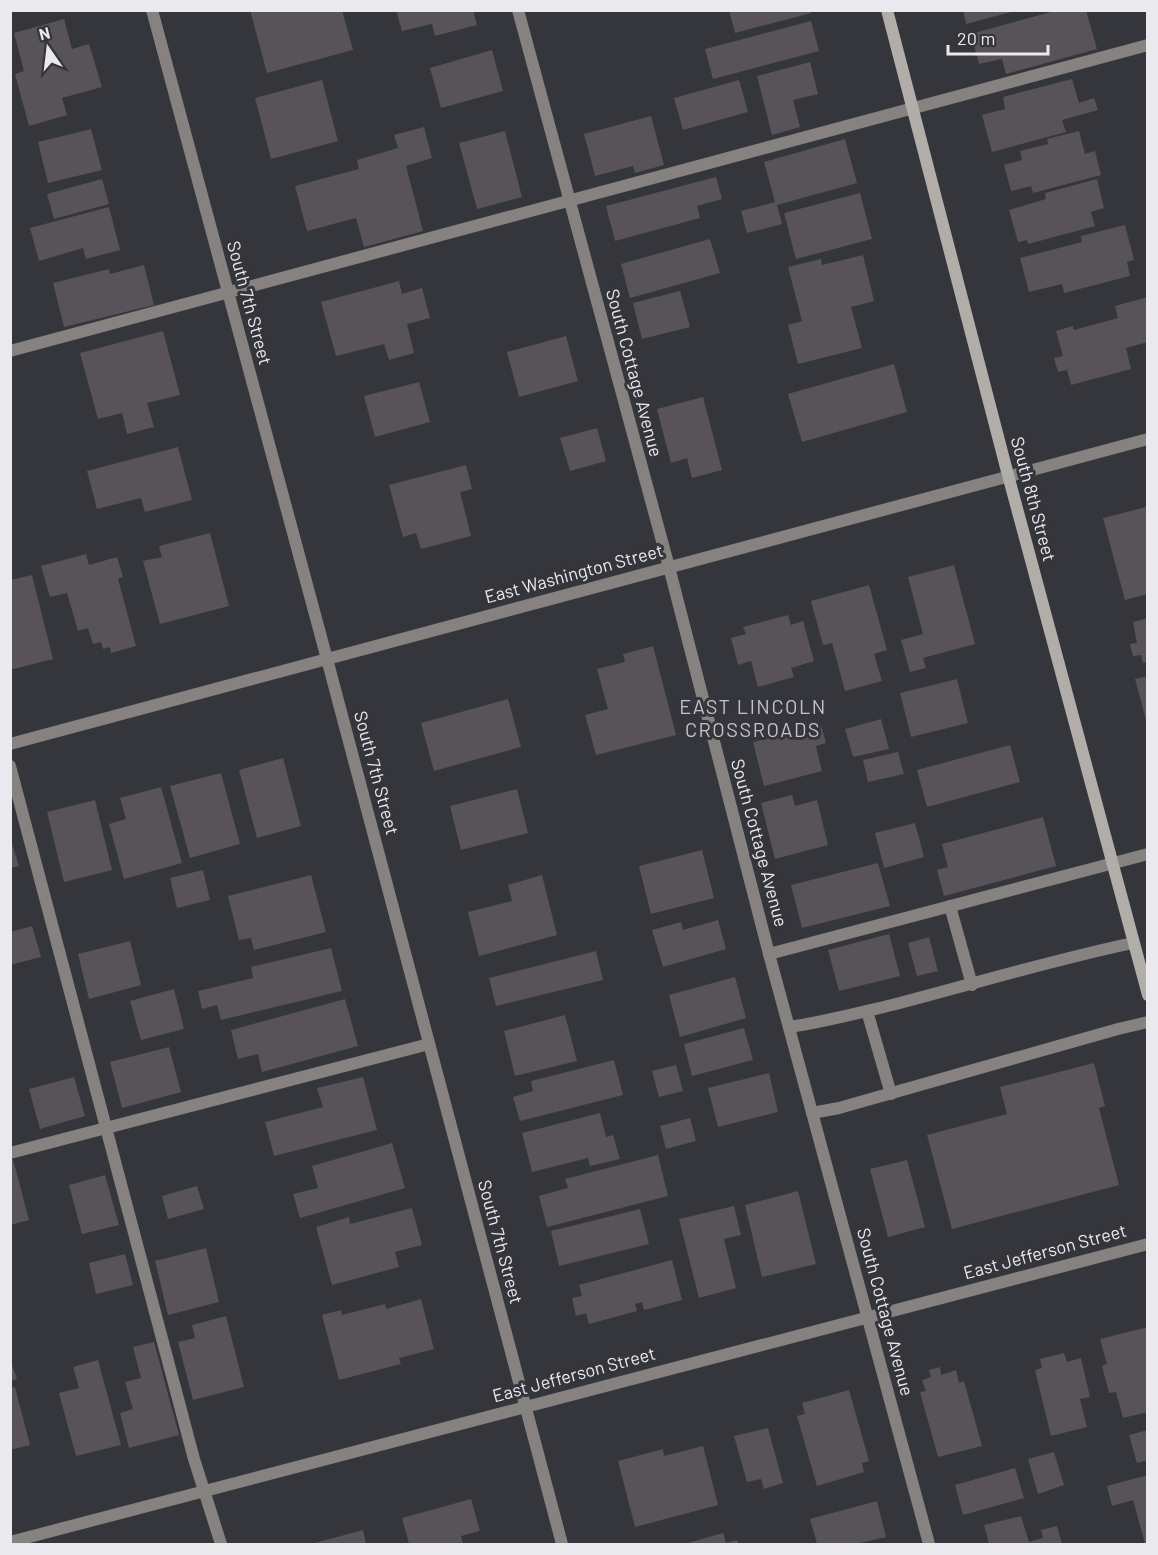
<svg xmlns="http://www.w3.org/2000/svg" width="1158" height="1555" viewBox="0 0 1158 1555" font-family="Barlow,sans-serif">
<style>
.building{fill:#585358}
.lines{fill:none;stroke-linecap:round;stroke-linejoin:round}
.lane{stroke:#858280;stroke-width:12}
.street{stroke:#858280;stroke-width:12}
.secondary{stroke:#b1ada9;stroke-width:12}
.labels{text-anchor:middle;stroke-width:6;stroke-linejoin:round;paint-order:stroke}
.street-label{font-size:18px;fill:#eaeaee;stroke:#35353c}
.neighbourhood-label{font-size:20px;letter-spacing:1.5px;fill:#c2c2cb;stroke:#35353c}
</style>
<rect width="100%" height="100%" fill="#35353c"/>
<g class="building">
<polygon points="250,10 342,10 353,50 267,73"/>
<polygon points="396,10 473,10 477,25 435,36 432,24 402,31"/>
<polygon points="729,10 810,10 811,13 735,33"/>
<polygon points="963,10 1014,10 1015,11 966,24"/>
<polygon points="1058,10 1086,10 1097,49 1006,74 1002,59 979,64 971,34"/>
<polygon points="64,19 72,49 89,44 102,87 62,98 67,115 29,126 15,74 24,71 14,33"/>
<polygon points="811,21 819,51 713,79 705,49"/>
<polygon points="492,50 503,91 441,108 430,68"/>
<polygon points="810,62 818,94 793,100 800,127 772,135 757,76"/>
<polygon points="1072,79 1079,103 1094,98 1098,110 1062,120 1066,132 992,152 982,115 1005,109 1003,97"/>
<polygon points="322,80 338,141 271,159 255,98"/>
<polygon points="739,80 748,112 683,130 674,98"/>
<polygon points="651,116 664,165 635,173 633,166 595,176 584,134"/>
<polygon points="424,127 432,158 406,166 423,231 364,247 356,218 307,231 295,186 359,169 357,160 398,148 394,135"/>
<polygon points="91,129 102,170 48,183 38,142"/>
<polygon points="505,131 522,197 477,209 459,143"/>
<polygon points="1079,131 1085,154 1095,151 1101,175 1033,193 1031,186 1011,191 1004,165 1022,160 1020,151 1048,144 1047,139"/>
<polygon points="845,139 857,183 777,205 782,224 747,233 741,211 775,202 764,162"/>
<polygon points="716,177 722,199 697,206 700,218 615,241 606,206"/>
<polygon points="102,179 109,204 54,219 47,194"/>
<polygon points="1097,179 1104,208 1091,212 1095,226 1028,244 1027,240 1018,242 1009,210 1046,199 1045,193"/>
<polygon points="860,193 872,239 796,259 784,213"/>
<polygon points="109,207 120,250 86,259 83,248 39,261 30,228"/>
<polygon points="1125,225 1134,260 1127,262 1130,276 1064,293 1062,284 1029,292 1020,258 1082,242 1081,236"/>
<polygon points="710,239 720,273 630,298 621,264"/>
<polygon points="863,255 874,301 851,307 862,348 798,364 788,325 802,321 788,267 821,259 822,265"/>
<polygon points="144,265 154,305 64,327 53,283 109,269 110,274"/>
<polygon points="399,281 402,294 422,288 430,318 407,324 414,353 389,360 384,344 336,356 321,302"/>
<polygon points="680,291 690,327 642,339 633,303"/>
<polygon points="1148,297 1148,342 1126,348 1131,369 1071,385 1067,370 1058,372 1054,358 1063,356 1056,331 1073,326 1074,330 1118,318 1115,306"/>
<polygon points="163,331 180,395 147,403 154,427 127,434 122,413 98,419 80,353"/>
<polygon points="566,336 578,381 519,397 507,352"/>
<polygon points="894,364 907,412 802,442 788,394"/>
<polygon points="419,382 430,422 375,437 364,396"/>
<polygon points="703,397 722,470 692,478 687,458 671,463 657,409"/>
<polygon points="597,428 606,461 570,471 560,438"/>
<polygon points="178,447 192,500 145,512 141,498 97,509 87,471"/>
<polygon points="466,465 472,489 460,492 471,536 421,549 416,533 403,537 389,485"/>
<polygon points="1146,507 1148,594 1125,600 1103,518"/>
<polygon points="210,533 229,606 160,624 143,561 162,557 159,546"/>
<polygon points="86,554 89,565 117,557 123,577 118,579 136,646 111,653 110,647 103,649 101,642 93,644 88,628 78,631 67,593 50,597 41,566"/>
<polygon points="954,565 975,644 923,658 926,668 910,672 901,640 923,634 908,577"/>
<polygon points="32,575 53,659 10,670 10,580"/>
<polygon points="869,585 887,650 874,654 882,681 845,691 832,643 823,645 811,601"/>
<polygon points="788,615 791,625 803,621 814,661 791,668 794,677 758,687 751,661 738,665 731,638 746,634 743,627"/>
<polygon points="1148,618 1148,662 1143,663 1141,655 1133,656 1130,644 1137,643 1133,622"/>
<polygon points="653,646 676,735 596,755 585,715 608,709 597,669 625,662 623,654"/>
<polygon points="1148,676 1148,723 1147,724 1135,679"/>
<polygon points="957,679 968,723 911,737 900,693"/>
<polygon points="508,699 521,747 434,771 421,723"/>
<polygon points="881,719 889,749 853,757 845,729"/>
<polygon points="821,725 826,743 816,746 822,771 764,786 753,742"/>
<polygon points="1010,745 1020,782 927,807 917,770"/>
<polygon points="898,752 904,774 868,782 863,760"/>
<polygon points="283,758 301,826 257,838 239,770"/>
<polygon points="221,773 240,844 190,858 170,786"/>
<polygon points="161,787 182,863 124,879 109,824 126,819 120,798"/>
<polygon points="517,789 528,833 461,850 450,806"/>
<polygon points="792,795 795,806 817,800 828,845 775,859 761,803"/>
<polygon points="95,800 112,870 64,882 47,812"/>
<polygon points="1043,817 1056,866 944,896 937,870 948,867 942,844"/>
<polygon points="915,823 924,857 884,868 875,833"/>
<polygon points="10,837 19,866 10,868"/>
<polygon points="702,850 714,898 651,914 639,866"/>
<polygon points="878,863 890,906 802,928 791,885"/>
<polygon points="203,870 210,900 177,908 170,878"/>
<polygon points="311,875 326,932 254,950 251,938 239,940 228,896"/>
<polygon points="542,875 557,935 479,956 468,912 512,901 508,885"/>
<polygon points="718,920 726,949 663,967 652,930 681,922 683,930"/>
<polygon points="32,926 41,957 10,965 10,932"/>
<polygon points="889,934 900,976 839,991 828,950"/>
<polygon points="929,937 938,971 917,976 908,943"/>
<polygon points="130,941 141,985 89,999 78,954"/>
<polygon points="331,948 342,991 221,1020 217,1005 202,1009 198,991 253,978 251,967"/>
<polygon points="596,951 603,980 496,1006 489,978"/>
<polygon points="735,977 746,1018 680,1037 669,995"/>
<polygon points="174,989 184,1029 141,1040 130,1001"/>
<polygon points="345,999 358,1046 262,1072 258,1054 238,1059 231,1030"/>
<polygon points="565,1015 577,1061 515,1076 504,1031"/>
<polygon points="744,1028 753,1060 692,1076 684,1044"/>
<polygon points="169,1047 181,1092 122,1108 110,1062"/>
<polygon points="614,1060 623,1095 520,1121 513,1097 533,1091 531,1081"/>
<polygon points="1094,1063 1105,1106 1099,1108 1119,1185 952,1229 927,1135 1007,1114 1000,1087"/>
<polygon points="676,1065 683,1091 659,1097 652,1071"/>
<polygon points="769,1073 778,1112 718,1127 708,1088"/>
<polygon points="74,1077 85,1116 40,1129 29,1089"/>
<polygon points="363,1077 377,1130 274,1156 265,1122 323,1107 317,1088"/>
<polygon points="600,1113 606,1137 613,1135 620,1159 590,1166 588,1158 532,1172 522,1133"/>
<polygon points="690,1118 696,1141 666,1149 660,1126"/>
<polygon points="392,1143 405,1188 300,1218 293,1194 318,1188 312,1166"/>
<polygon points="658,1155 668,1196 547,1227 539,1196 568,1188 565,1179"/>
<polygon points="13,1159 29,1220 10,1225 10,1160"/>
<polygon points="907,1160 925,1227 888,1237 870,1169"/>
<polygon points="105,1175 119,1225 82,1234 69,1185"/>
<polygon points="197,1186 204,1209 168,1219 162,1196"/>
<polygon points="798,1191 816,1264 762,1277 745,1205"/>
<polygon points="734,1206 741,1235 724,1239 736,1288 699,1298 679,1219"/>
<polygon points="412,1208 422,1245 395,1252 399,1267 332,1285 316,1227 349,1217 350,1224"/>
<polygon points="640,1209 649,1244 559,1266 551,1231"/>
<polygon points="206,1248 219,1302 168,1315 155,1261"/>
<polygon points="125,1254 133,1285 96,1294 89,1263"/>
<polygon points="672,1260 682,1300 644,1310 642,1302 635,1304 637,1311 589,1324 586,1313 576,1316 572,1298 582,1296 579,1285"/>
<polygon points="421,1299 434,1349 399,1358 401,1364 339,1380 322,1315 341,1310 342,1315 385,1304 386,1309"/>
<polygon points="226,1316 244,1387 193,1400 178,1342 195,1338 192,1325"/>
<polygon points="1148,1327 1148,1412 1123,1418 1116,1392 1109,1393 1102,1366 1107,1364 1100,1339"/>
<polygon points="154,1342 179,1435 129,1448 120,1413 133,1409 125,1382 141,1378 133,1347"/>
<polygon points="1064,1353 1067,1362 1081,1358 1090,1397 1080,1399 1087,1427 1051,1436 1035,1370 1042,1368 1040,1359"/>
<polygon points="10,1359 17,1379 10,1381"/>
<polygon points="98,1360 121,1445 76,1456 59,1393 79,1388 73,1367"/>
<polygon points="940,1367 941,1375 956,1370 959,1383 964,1381 982,1446 938,1457 920,1392 926,1391 922,1380 931,1377 929,1370"/>
<polygon points="15,1387 30,1445 10,1450 10,1388"/>
<polygon points="849,1390 869,1461 862,1463 864,1472 817,1486 797,1416 805,1414 802,1403"/>
<polygon points="768,1428 783,1483 764,1489 761,1479 747,1482 734,1436"/>
<polygon points="1148,1430 1148,1460 1137,1463 1129,1435"/>
<polygon points="703,1446 718,1505 635,1527 618,1461 663,1449 664,1456"/>
<polygon points="1054,1452 1064,1485 1038,1494 1028,1459"/>
<polygon points="1015,1468 1024,1498 963,1515 955,1485"/>
<polygon points="1148,1475 1148,1544 1145,1544 1133,1500 1112,1506 1107,1486"/>
<polygon points="471,1499 480,1531 461,1536 463,1544 409,1544 402,1518"/>
<polygon points="877,1501 886,1537 855,1544 817,1544 810,1519"/>
<polygon points="1021,1516 1029,1542 1043,1538 1041,1530 1057,1526 1062,1544 989,1544 984,1525"/>
<polygon points="363,1530 366,1544 311,1544"/>
<polygon points="723,1533 726,1543 737,1540 738,1544 684,1544"/>
</g>
<g class="lines">
<g class="lane">
<polyline points="10,351 1148,45"/>
<polyline points="10,766 194,1459 221,1544"/>
<polyline points="950,906 972,985"/>
<polyline points="769,954 1148,854"/>
<polyline points="867,1011 891,1094"/>
<path d="M789 1027C824 1022 858 1013 892 1005 973 984 1052 960 1133 943"/>
<polyline points="812,1113 839,1108 1118,1029 1148,1022"/>
<polyline points="10,1153 429,1044"/>
</g>
<g class="street">
<polyline points="152,10 327,659 562,1544"/>
<polyline points="518,10 669,567 769,954 929,1544"/>
<polyline points="10,744 1148,439"/>
<polyline points="10,1542 1148,1244"/>
</g>
<polyline class="secondary" points="887,10 1008,475 1148,995"/>
</g>
<g class="labels">
<g class="street-label">
<text transform="translate(249 303) rotate(75)" y="6">South 7th Street</text>
<text transform="translate(634 373) rotate(75)" y="6">South Cottage Avenue</text>
<text transform="translate(1033 499) rotate(75)" y="6">South 8th Street</text>
<text transform="translate(574 574) rotate(-15)" y="6">East Washington Street</text>
<text transform="translate(376 773) rotate(75)" y="6">South 7th Street</text>
<text transform="translate(759 843) rotate(75)" y="6">South Cottage Avenue</text>
<text transform="translate(500 1242) rotate(75)" y="6">South 7th Street</text>
<text transform="translate(1045 1252) rotate(-15)" y="6">East Jefferson Street</text>
<text transform="translate(885 1312) rotate(75)" y="6">South Cottage Avenue</text>
<text transform="translate(574 1375) rotate(-15)" y="6">East Jefferson Street</text>
</g>
<g class="neighbourhood-label">
<text x="753" y="714">EAST LINCOLN<tspan x="753" dy="23">CROSSROADS</tspan></text>
</g>
</g>
<rect width="1158" height="1555" fill="none" stroke="#eaeaee" stroke-width="24"/>
<g transform="translate(48 48) rotate(346)" stroke="#35353c" stroke-width="4.5" paint-order="stroke">
<path d="M0-4.5L10 22L0 15L-10 22Z" fill="#eaeaee"/>
<text y="-9" font-size="16" font-weight="bold" text-anchor="middle" fill="#eaeaee">N</text>
</g>
<path d="M948 45v9h100v-9" fill="none" stroke="#eaeaee" stroke-width="3"/>
<text x="957" y="45" font-size="18" fill="#eaeaee" stroke="#35353c" stroke-width="4.5" paint-order="stroke">20 m</text>
</svg>
